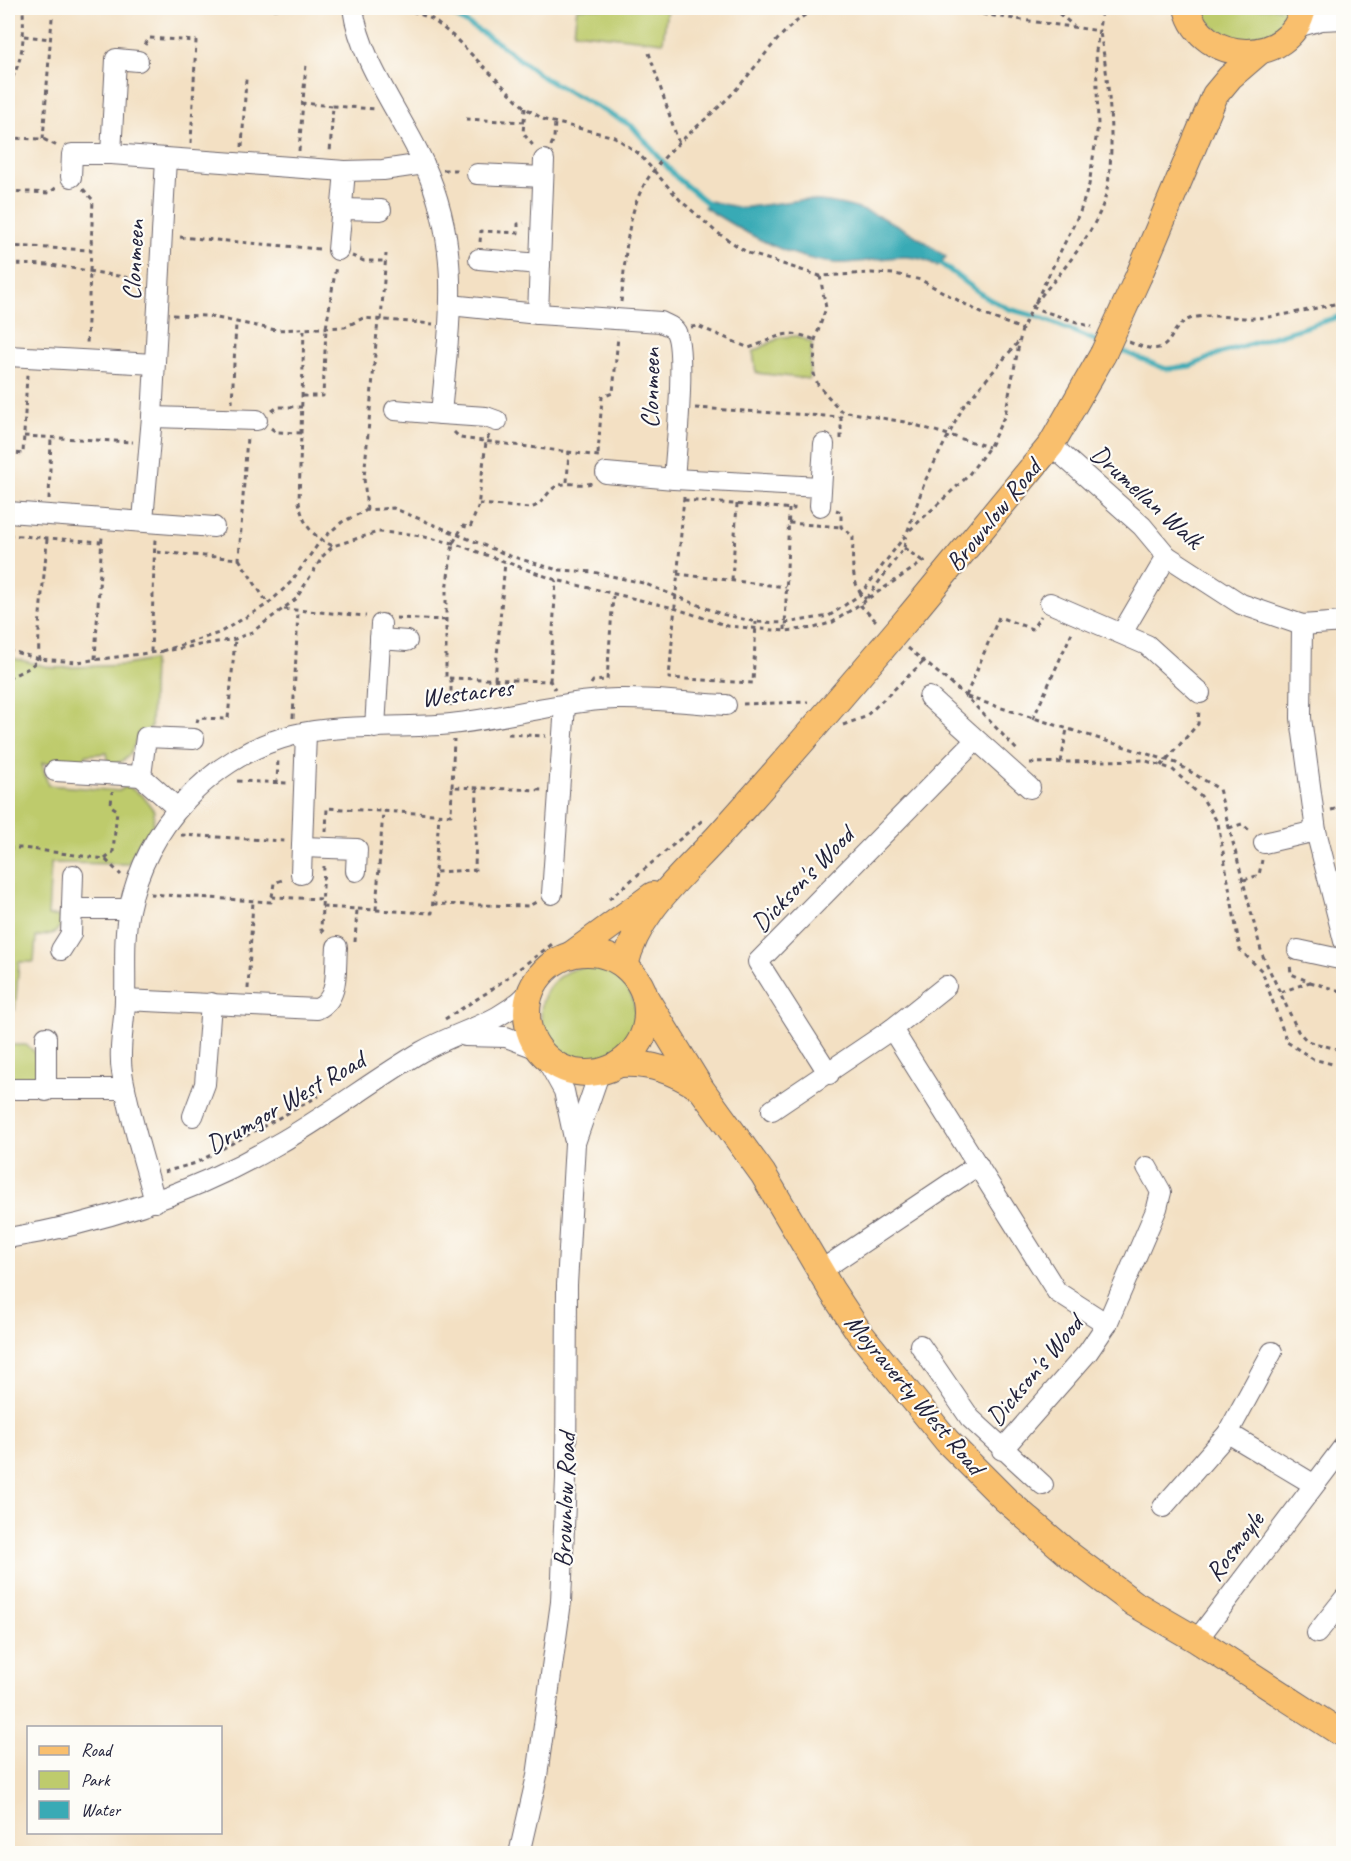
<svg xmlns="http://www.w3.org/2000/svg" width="1351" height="1861" viewBox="0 0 1351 1861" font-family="Caveat,sans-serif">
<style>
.green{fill:#becb6c;stroke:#707654;stroke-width:1.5}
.water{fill:#39aab5;stroke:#2e6678;stroke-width:1.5}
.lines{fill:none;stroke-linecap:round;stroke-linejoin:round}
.stream{stroke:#39aab5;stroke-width:5}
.minor-casing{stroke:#6b646b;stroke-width:22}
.major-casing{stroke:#6b646b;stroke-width:28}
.path{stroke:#6b646b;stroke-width:3;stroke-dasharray:4.5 4.5;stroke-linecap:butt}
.minor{stroke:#fff;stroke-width:20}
.major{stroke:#f9bf6d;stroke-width:26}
.major-bridge-casing{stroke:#6b646b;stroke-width:28;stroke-linecap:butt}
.major-bridge{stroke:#f9bf6d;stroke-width:26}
.labels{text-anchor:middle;stroke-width:4.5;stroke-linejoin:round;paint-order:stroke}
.street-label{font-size:26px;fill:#22223b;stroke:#fdfcf7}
</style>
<rect width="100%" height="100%" fill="#fdfcf7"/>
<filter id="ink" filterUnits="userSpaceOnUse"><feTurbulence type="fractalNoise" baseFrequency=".0167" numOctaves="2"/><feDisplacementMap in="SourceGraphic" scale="12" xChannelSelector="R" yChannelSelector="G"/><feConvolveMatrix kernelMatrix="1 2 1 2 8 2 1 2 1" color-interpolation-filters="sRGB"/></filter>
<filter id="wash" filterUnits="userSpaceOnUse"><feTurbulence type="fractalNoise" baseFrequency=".008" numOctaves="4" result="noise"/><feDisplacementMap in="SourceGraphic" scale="24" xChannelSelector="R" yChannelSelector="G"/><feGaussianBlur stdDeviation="1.35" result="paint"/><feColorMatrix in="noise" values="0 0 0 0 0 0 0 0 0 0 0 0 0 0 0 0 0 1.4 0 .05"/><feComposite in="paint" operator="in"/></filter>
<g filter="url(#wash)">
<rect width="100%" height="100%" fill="#f3e0c3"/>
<g class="green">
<polygon points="577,8 667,8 663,42 574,32"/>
<path d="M1200 8H1290C1273 52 1218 49 1200 8Z"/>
<polygon points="798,336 812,343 809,379 756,373 753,352 781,337"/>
<path d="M8 657 53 668 126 665 153 660 151 728 138 733C133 751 130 762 109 765L107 753 86 755 84 765 42 763 48 785 119 791 127 786 143 796 154 811 153 827 140 841 128 864 51 863 48 916H59L61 925 55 933 36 937 34 962H19L15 1010H8Z"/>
<circle cx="588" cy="1014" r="47"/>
<polygon points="8,1045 26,1045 34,1051 40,1071 31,1081 8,1080"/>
</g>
<path class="water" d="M800 200C856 200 902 223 946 257L937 266C905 246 870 266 834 263 787 258 743 232 704 207L710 201 741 208Z"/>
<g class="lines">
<g class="stream">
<polyline points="442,8 497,42 544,78 632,126 677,178 712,207"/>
<polyline points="936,260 984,296 1009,309 1039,317 1101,343"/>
<polyline points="1112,347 1166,369 1191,366 1218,354 1344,315"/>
</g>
</g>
</g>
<g filter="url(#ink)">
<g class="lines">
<defs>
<g id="minor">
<path d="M353 8C360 62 402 115 424 164 463 250 449 324 441 414L395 410"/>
<polyline points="1294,28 1322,20 1344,19"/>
<polyline points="111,154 116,59 138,61"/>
<polyline points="477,174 543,177"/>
<polyline points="71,177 72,154 111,154 345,171"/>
<polyline points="342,209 381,210"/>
<polyline points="338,250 345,171 383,170 424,164"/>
<polyline points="479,259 540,264"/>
<polyline points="450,305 538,314 544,160"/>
<path d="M538 314 661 322C666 325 673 326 676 332 686 352 676 452 674 479L606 473"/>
<polyline points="8,356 154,364"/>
<polyline points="441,414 486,417 497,421"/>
<polyline points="152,417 257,420"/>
<polyline points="1051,445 1142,526 1167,556 1241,604 1302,625 1344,622"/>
<polyline points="674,479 820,487"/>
<polyline points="820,506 824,444"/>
<polyline points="8,512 214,527"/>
<polyline points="143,520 152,417 166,159"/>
<polyline points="1050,603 1147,645 1200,693"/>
<polyline points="1302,625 1301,718 1316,831 1344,941"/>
<polyline points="1122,633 1167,556"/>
<polyline points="380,639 407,641"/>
<polyline points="929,697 1030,788"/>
<polyline points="375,728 381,624"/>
<polyline points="55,771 141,776"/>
<polyline points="178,809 141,776 146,737 194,739"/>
<polyline points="1264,843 1316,831"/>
<polyline points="302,847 357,849 356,871"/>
<polyline points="301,874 306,733"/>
<polyline points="552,894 565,705"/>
<polyline points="72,909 129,909"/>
<polyline points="61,950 71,934 73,875"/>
<polyline points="1298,950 1344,960"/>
<path d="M125 1000 317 1009C340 999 335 970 337 947"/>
<polyline points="892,1029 1057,1292 1107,1324"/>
<polyline points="465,1036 506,1037 538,1049"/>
<polyline points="46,1037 46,1091"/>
<polyline points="545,1057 564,1091 574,1138"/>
<polyline points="829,1074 758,962 976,740"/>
<polyline points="8,1089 125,1089"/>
<polyline points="772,1110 892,1029 946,986"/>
<polyline points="193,1116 205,1084 211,1003"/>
<path d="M155 1202C144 1159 129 1116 122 1072 118 1047 125 1024 125 998 126 968 123 940 129 910 146 827 211 756 293 735 341 723 401 729 451 724 506 718 561 701 617 699 653 698 690 703 726 705"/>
<path d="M8 1238C101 1223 194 1193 276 1145 326 1117 372 1081 421 1052 461 1029 497 1026 531 991"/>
<polyline points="820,1271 978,1165"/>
<polyline points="920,1345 970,1418 1043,1485"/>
<polyline points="1228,1433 1313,1484"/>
<polyline points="1002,1450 1088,1352 1107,1324 1157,1208 1161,1192 1147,1167"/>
<polyline points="1163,1507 1228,1433 1272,1352"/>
<polyline points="1317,1633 1344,1599"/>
<polyline points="1197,1640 1344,1446"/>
<polyline points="519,1854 537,1776 561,1602 566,1478 567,1285 575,1143 600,1071"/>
</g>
<g id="major">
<path d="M1187 8C1201 65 1291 68 1303 8"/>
<polyline points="1139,275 1215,95 1230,77 1259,52"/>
<polyline points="909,617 1051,445 1103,354"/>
<circle cx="587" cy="1013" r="60"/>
<polyline points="572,954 653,895"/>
<path d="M625 966C638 909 685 874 722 832 776 772 829 711 881 650"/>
<polyline points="645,997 702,1090 763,1174 832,1291 859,1332 947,1441 1006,1500 1071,1556 1135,1604 1197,1640 1344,1735"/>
<path d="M619 1064C650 1062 674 1071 700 1088"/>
</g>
</defs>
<use href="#minor" class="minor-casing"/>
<use href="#major" class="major-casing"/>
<g class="path">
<polyline points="211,8 220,11 296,8"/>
<polyline points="404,8 432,19 453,36 525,108 545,120 615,137 638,153 680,200 715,231 748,253 820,276 872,273 895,274 921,280 985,315 1022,329"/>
<polyline points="938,8 1100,31"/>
<polyline points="1052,8 1074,26"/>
<polyline points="24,36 50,39"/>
<polyline points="145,45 149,38 196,41 191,143"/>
<polyline points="649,53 679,144"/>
<path d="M8 86C24 58 24 40 23 8"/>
<polyline points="301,103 333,106 330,153"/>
<polyline points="333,106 376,109"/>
<polyline points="525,108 523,133 535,148"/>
<polyline points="466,119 524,122"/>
<polyline points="8,138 43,139 57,146"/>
<polyline points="43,139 52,18"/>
<polyline points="551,146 554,138 555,122"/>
<polyline points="242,147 246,79"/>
<polyline points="299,151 306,64"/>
<polyline points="443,170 461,170"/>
<polyline points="83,189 93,200 87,344"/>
<polyline points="8,191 49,193 57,187"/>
<polyline points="180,237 320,249"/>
<polyline points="480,242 481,231 518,233 518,224 524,223"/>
<polyline points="8,246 91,250"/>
<polyline points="352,256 364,261 386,261"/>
<polyline points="8,264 52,265 142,280"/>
<polyline points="820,276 826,308 815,340 814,374 818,385 841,411 905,422 989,447"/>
<path d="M621 302C625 270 625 234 636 203 651 158 697 130 728 98 759 67 778 28 817 8"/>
<path d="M1035 303C1059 275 1083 248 1099 214 1120 172 1109 79 1100 33"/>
<polyline points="1031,307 1092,327"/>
<polyline points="173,315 207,316 276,330 345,327 363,318 433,324"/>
<polyline points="381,320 386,254"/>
<path d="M691 327 698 326 749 348C778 338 784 327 815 340"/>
<path d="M304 330 299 502C303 525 312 536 333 546"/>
<path d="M1129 342C1183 364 1160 323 1197 317 1217 314 1238 319 1257 318 1286 316 1315 308 1344 302"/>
<polyline points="302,396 323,396 326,328 336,266"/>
<polyline points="232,403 236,324"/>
<polyline points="695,408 842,417"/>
<polyline points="272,411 278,407 302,407"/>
<polyline points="271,428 276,432 301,433"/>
<polyline points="454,432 460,438 599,456"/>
<polyline points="489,435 486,442 478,507 470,528 463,526 453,543 446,590 446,678 550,681 555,689"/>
<polyline points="24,436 133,442"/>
<polyline points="841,439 841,411"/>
<polyline points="8,452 23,454 27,374"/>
<polyline points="598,454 602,397 613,393 618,336"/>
<polyline points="567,482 569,451"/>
<polyline points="684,497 669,678 753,683 756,622"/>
<polyline points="49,499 51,438"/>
<polyline points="684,500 794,509 794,503"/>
<path d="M479 504 530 508C543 505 545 494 555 487 568 480 580 487 592 483"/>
<polyline points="367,510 364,478 378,320"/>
<path d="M836 510 841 512V527L853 536C853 558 849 583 866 599"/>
<polyline points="789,523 841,527"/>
<polyline points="910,530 967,477 990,446 1005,415 1022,329 1080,212 1089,185 1098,125 1096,51 1102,8"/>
<polyline points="8,535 101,542"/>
<polyline points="904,548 924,562"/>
<polyline points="157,552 239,559 247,436"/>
<polyline points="239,559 268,604"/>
<polyline points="677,574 786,587"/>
<polyline points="732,580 737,504"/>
<polyline points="867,598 904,548 906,536"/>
<polyline points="860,605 878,623"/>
<polyline points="284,609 366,616"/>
<polyline points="396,618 446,620"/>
<polyline points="785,630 789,509"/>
<polyline points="908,648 966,696 1019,752"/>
<polyline points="8,650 39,659 77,662 164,651"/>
<polyline points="170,650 235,639 252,632 296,599 323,556 333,546 378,532 410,534 453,543 556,580 674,608 728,626 785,631 814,628 833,622 929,558"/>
<polyline points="162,651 219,633 268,604 291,582 321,540 342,522 367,510 393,508 510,556 558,570 593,572 643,583 721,614 756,622 785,623 829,616 861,594 907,533 925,481 963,407 1019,341"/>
<polyline points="151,652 155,538"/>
<polyline points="95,659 102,536"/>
<path d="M8 678 29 668 39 659C37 618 45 579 47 538"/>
<polyline points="451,678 451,706"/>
<polyline points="495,679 505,562"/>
<polyline points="550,681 556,580"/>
<polyline points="591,684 593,681 607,680 613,596"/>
<polyline points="966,696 999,617 1032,629 1041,616"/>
<polyline points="967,697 1176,763 1219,789 1262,954 1298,1031 1307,1041 1344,1051"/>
<polyline points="743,704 808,702"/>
<polyline points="293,718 298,612"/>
<polyline points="1033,719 1073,630"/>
<polyline points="197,723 198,718 228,719 235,639"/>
<polyline points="843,725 865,717 924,661"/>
<polyline points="508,734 546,736"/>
<polyline points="1061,762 1067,729"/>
<polyline points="1030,763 1143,760 1172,769 1201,796 1218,823 1240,950 1262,971 1287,1042 1313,1059 1344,1067"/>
<polyline points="1161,766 1198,724 1199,710"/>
<polyline points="237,781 287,783"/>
<polyline points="277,784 278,759"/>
<polyline points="452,787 454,739"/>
<polyline points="1331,810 1344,807"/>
<polyline points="1229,828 1242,824 1251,832"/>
<polyline points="326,832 327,808 451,815 452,787 542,790"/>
<polyline points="181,835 285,841"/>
<polyline points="8,848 23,848 105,859 121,875"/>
<polyline points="105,859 113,852 117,810 111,806 112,792"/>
<polyline points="324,866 321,929 326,935"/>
<polyline points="436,872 475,870 477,788"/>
<polyline points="1244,880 1259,875 1262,860"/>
<polyline points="150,894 271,902 272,897 322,899"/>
<polyline points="272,897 274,883 285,879"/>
<polyline points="609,899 705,818"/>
<polyline points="433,904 529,906 538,901"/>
<polyline points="322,907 432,913 439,815"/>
<polyline points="376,910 383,811"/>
<polyline points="355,942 357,909"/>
<polyline points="1310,982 1344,992"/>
<polyline points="248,989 253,901"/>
<polyline points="1281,992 1310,982 1291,974 1290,964"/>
<polyline points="445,1019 488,992 555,942"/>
<polyline points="164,1172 196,1163 319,1096"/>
</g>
<use href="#minor" class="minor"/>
<use href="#major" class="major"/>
<defs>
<g id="major-bridge">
<polyline points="1103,354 1139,275"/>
<polyline points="881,650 909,617"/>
</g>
</defs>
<use href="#major-bridge" class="major-bridge-casing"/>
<use href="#major-bridge" class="major-bridge"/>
</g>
</g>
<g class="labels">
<g class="street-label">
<text transform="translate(133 260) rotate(-87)" y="9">Clonmeen</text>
<text transform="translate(650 388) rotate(-89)" y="9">Clonmeen</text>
<text transform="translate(1147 496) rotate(42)" y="9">Drumellan Walk</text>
<text transform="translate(993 515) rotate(-51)" y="9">Brownlow Road</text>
<text transform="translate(467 692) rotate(-7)" y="9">Westacres</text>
<text transform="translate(802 879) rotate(-46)" y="9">Dickson's Wood</text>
<text transform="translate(285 1102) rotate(-30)" y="9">Drumgor West Road</text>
<text transform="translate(1034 1370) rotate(-50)" y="9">Dickson's Wood</text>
<text transform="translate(915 1394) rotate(50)" y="9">Moyraverty West Road</text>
<text transform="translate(564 1500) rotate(-88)" y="9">Brownlow Road</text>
<text transform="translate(1234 1546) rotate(-53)" y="9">Rosmoyle</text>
</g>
</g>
<rect width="1351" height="1861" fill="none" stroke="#fdfcf7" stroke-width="30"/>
<rect x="27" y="1726" width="195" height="108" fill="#fdfcf7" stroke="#a5a5ac" stroke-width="1.5"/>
<rect x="39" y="1746" width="30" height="9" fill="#f9bf6d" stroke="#a5a5ac" stroke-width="1.5"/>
<text x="81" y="1756" font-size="18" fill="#22223b">Road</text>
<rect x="39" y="1771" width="30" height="18" fill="#becb6c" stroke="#a5a5ac" stroke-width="1.5"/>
<text x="81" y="1786" font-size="18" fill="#22223b">Park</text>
<rect x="39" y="1801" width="30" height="18" fill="#39aab5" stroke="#a5a5ac" stroke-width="1.5"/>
<text x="81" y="1816" font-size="18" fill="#22223b">Water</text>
</svg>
